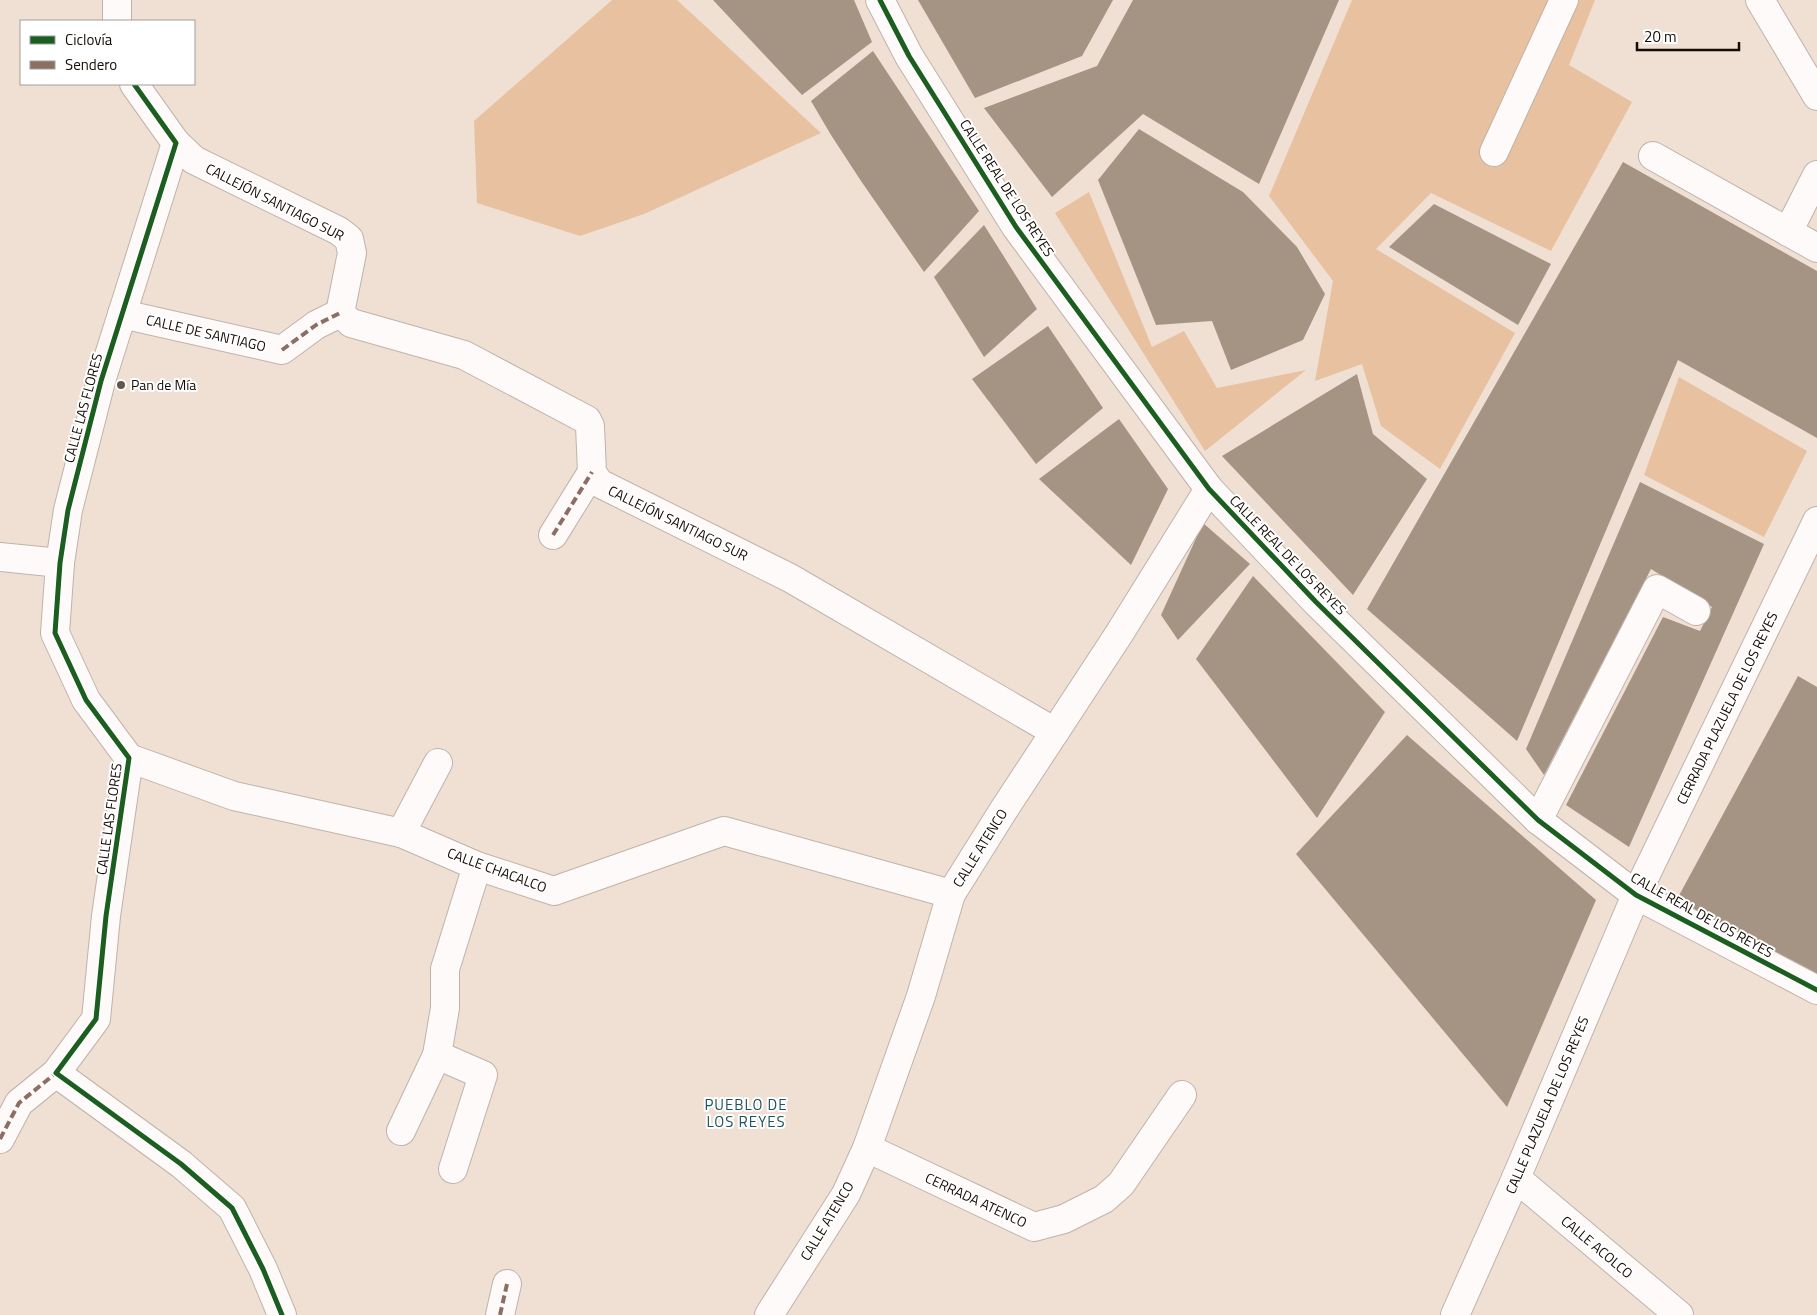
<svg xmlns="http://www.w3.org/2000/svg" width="1817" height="1315" viewBox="0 0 1817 1315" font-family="'Titillium Web',sans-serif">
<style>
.green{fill:#e8c1a0}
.building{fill:#a59484}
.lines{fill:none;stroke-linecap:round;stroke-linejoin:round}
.minor-casing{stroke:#bfb3aa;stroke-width:30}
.minor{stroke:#fdfaf9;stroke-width:28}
.quiet{stroke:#8d6e63;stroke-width:4;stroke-dasharray:8 4;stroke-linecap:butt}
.cycleway-casing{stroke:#fff;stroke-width:8}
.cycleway{stroke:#1b5e20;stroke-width:5}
.poi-dot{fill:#62564d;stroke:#fff;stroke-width:2}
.labels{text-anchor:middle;stroke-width:4;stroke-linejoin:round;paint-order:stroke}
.street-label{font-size:14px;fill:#150c05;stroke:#fff}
.poi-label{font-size:14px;fill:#150c05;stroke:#fff;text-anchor:start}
.neighbourhood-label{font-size:15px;letter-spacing:1px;fill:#1a535d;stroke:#fff}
</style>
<rect width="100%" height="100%" fill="#f0e0d4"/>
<g class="green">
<polygon points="612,0 677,0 821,133 644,214 580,236 477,203 474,121"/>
<polygon points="1352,0 1595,0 1569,65 1632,102 1551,251 1431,193 1376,249 1515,333 1440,469 1381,426 1362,364 1315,381 1333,281 1269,196"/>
<polygon points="1089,192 1152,347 1184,331 1217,388 1306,370 1205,451 1055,213"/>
<polygon points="1679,377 1807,451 1764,537 1644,475"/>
</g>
<g class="building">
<polygon points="713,0 854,0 872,42 802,95"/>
<polygon points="918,0 1113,0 1082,56 975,98"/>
<polygon points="1133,0 1339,0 1259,184 1143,114 1052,197 984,108 1097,66"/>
<polygon points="873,51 979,211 924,272 861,181 831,135 811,101"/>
<polygon points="1139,129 1243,192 1297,247 1325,294 1303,340 1231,370 1212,321 1156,325 1098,180"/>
<polygon points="1623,162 1817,271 1817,438 1678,360 1517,741 1367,609"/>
<polygon points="1434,204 1551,264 1518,325 1389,247"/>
<polygon points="984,225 1037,309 984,357 934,277"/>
<polygon points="1048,326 1103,408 1036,464 972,379"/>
<polygon points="1357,374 1373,434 1427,479 1353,595 1222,456"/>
<polygon points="1119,419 1168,489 1131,565 1039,479"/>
<polygon points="1640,482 1764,544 1629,847 1566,805 1663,617 1700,631 1712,607 1651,569 1544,775 1526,749"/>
<polygon points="1203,523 1250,564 1178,640 1161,615"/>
<polygon points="1253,576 1385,712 1317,818 1196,659"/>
<polygon points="1798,676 1817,687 1817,974 1676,901"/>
<polygon points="1407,735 1596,900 1507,1107 1296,854"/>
</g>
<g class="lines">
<defs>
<g id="minor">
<polyline points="117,0 117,21"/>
<polyline points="880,0 909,56 1016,227 1209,489 1316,602 1538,820 1636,895 1817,990"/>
<polyline points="1760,0 1817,96"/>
<polyline points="134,84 176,143 101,381 68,510 60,563 55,633 86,700 129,758 106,916 96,1019 56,1073 181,1164 232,1208 263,1269 282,1315"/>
<polyline points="176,143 194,160 339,231 349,239 352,253 340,313 351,323 464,355 587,420 590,426 592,472 599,483 790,578 1055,732"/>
<polyline points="1494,152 1564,0"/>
<polyline points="1653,156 1817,248"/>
<polyline points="1788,232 1817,175"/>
<polyline points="122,314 282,350 316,325 340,313"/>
<polyline points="553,535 592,472"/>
<polyline points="0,557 60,563"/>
<polyline points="129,758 234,796 401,833 477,866 554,891 724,831 951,894"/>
<polyline points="1538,820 1657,589 1696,611"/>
<polyline points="401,833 438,763"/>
<polyline points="437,1055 483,1075 453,1169"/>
<polyline points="401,1131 437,1055 445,1008 445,969 477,866"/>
<polyline points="0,1139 19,1103 56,1073"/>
<polyline points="867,1148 1034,1227 1064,1219 1104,1199 1121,1184 1182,1095"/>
<polyline points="1516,1178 1679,1315"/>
<polyline points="500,1315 507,1284"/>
<polyline points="769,1315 846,1194 867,1148 921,996 951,894 1003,811 1119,634 1209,489"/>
<polyline points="1455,1315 1516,1178 1636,895 1817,521"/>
</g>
</defs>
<use href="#minor" class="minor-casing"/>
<use href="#minor" class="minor"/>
<g class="quiet">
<polyline points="282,350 316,325 340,313"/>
<polyline points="553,535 592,472"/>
<polyline points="0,1139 19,1103 56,1073"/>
<polyline points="500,1315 507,1284"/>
</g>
<defs>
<g id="cycleway">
<polyline points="880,0 909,56 1016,227 1209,489 1316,602 1538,820 1636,895 1817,990"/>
<polyline points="134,84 176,143 101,381 68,510 60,563 55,633 86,700 129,758 106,916 96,1019 56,1073 181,1164 232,1208 263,1269 282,1315"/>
</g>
</defs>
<use href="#cycleway" class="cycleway-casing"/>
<use href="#cycleway" class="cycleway"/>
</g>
<circle class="poi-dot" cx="121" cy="385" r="5"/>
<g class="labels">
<g class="street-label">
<text transform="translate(1007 188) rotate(57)" y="5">CALLE REAL DE LOS REYES</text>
<text transform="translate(275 202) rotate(27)" y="5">CALLEJÓN SANTIAGO SUR</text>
<text transform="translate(206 333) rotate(13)" y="5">CALLE DE SANTIAGO</text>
<text transform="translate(83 408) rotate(-75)" y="5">CALLE LAS FLORES</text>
<text transform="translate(678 523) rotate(26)" y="5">CALLEJÓN SANTIAGO SUR</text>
<text transform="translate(1288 555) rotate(46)" y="5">CALLE REAL DE LOS REYES</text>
<text transform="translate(1727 708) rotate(-64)" y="5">CERRADA PLAZUELA DE LOS REYES</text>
<text transform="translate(109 819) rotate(-82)" y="5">CALLE LAS FLORES</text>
<text transform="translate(980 848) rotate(-58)" y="5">CALLE ATENCO</text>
<text transform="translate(497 870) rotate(20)" y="5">CALLE CHACALCO</text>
<text transform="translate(1702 915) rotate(29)" y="5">CALLE REAL DE LOS REYES</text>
<text transform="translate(1547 1105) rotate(-67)" y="5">CALLE PLAZUELA DE LOS REYES</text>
<text transform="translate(976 1200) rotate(25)" y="5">CERRADA ATENCO</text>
<text transform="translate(827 1221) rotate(-59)" y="5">CALLE ATENCO</text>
<text transform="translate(1597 1247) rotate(40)" y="5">CALLE ACOLCO</text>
</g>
<g class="poi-label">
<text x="131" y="390">Pan de Mía</text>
</g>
<g class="neighbourhood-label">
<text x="746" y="1110">PUEBLO DE<tspan x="746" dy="17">LOS REYES</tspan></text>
</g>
</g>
<rect x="20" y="20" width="175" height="65" fill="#ffffff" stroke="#a19e9b"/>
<rect x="30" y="36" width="25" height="8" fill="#1b5e20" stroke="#a19e9b"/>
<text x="65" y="45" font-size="15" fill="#150c05">Ciclovía</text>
<rect x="30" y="61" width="25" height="8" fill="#8d6e63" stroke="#a19e9b"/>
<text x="65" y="70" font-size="15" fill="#150c05">Sendero</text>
<path d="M1637 42v8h102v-8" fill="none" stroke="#150c05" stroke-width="2.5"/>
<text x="1644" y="42" font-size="15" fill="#150c05" stroke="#ffffff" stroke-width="4" paint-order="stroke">20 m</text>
</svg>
